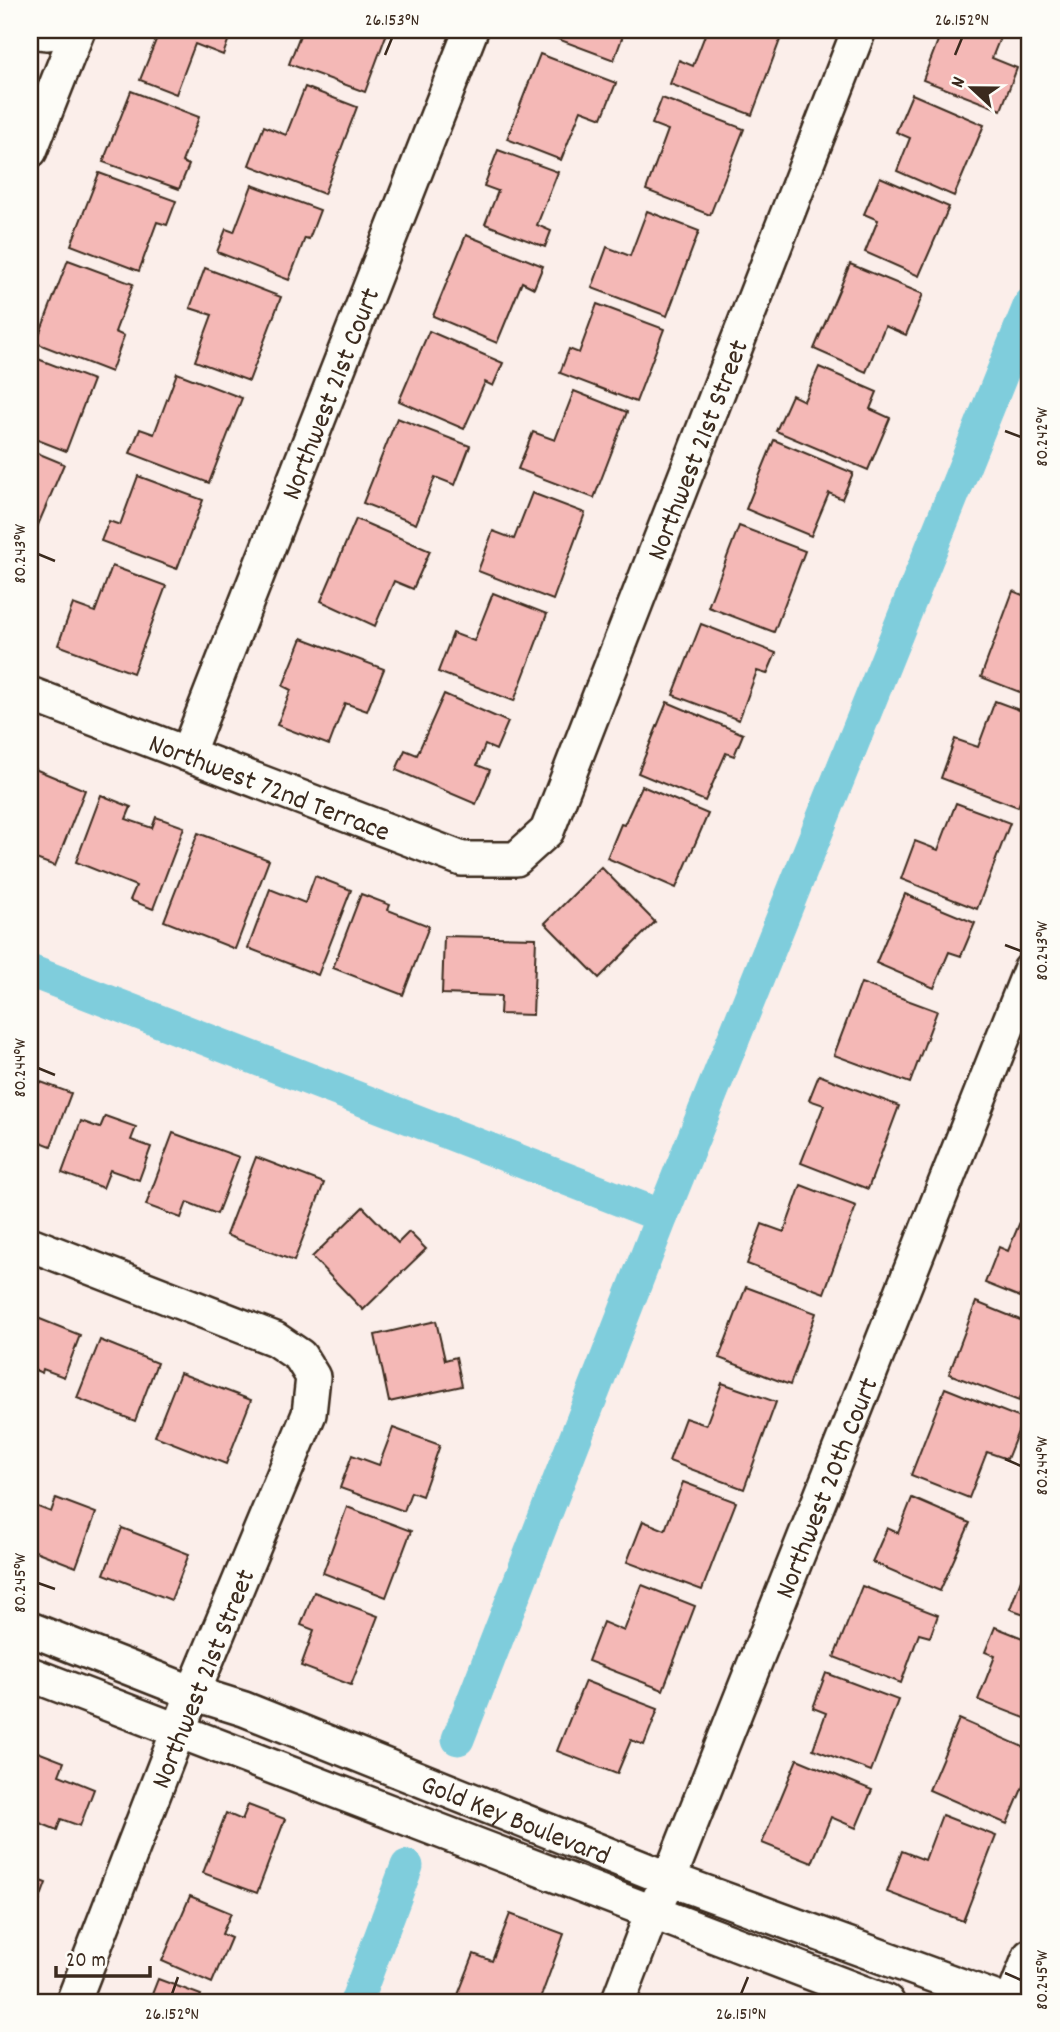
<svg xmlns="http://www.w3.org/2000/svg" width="1060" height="2032" viewBox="0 0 1060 2032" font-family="Dekko,sans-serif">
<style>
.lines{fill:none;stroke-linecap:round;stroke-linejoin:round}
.canal{stroke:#7fcddc;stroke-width:33}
.building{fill:#f4b8b6;stroke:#3b2a1e;stroke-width:2}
.minor-casing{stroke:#3b2a1e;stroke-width:38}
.minor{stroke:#fdfcf7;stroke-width:33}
.ticks{fill:none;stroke:#3b2a1e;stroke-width:2.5}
.labels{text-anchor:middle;stroke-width:6;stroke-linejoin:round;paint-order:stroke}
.street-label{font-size:28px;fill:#3b2a1e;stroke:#fdfcf7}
.neatline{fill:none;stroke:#3b2a1e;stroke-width:2.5}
.ticks-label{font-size:18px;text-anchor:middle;fill:#3b2a1e}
</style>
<rect width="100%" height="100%" fill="#fbeeea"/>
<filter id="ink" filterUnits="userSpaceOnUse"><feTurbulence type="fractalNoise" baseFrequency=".0143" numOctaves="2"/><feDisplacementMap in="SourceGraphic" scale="14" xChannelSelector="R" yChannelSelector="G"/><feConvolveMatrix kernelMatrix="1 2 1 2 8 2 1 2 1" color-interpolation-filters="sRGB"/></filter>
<g filter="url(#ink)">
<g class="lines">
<g class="canal">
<polyline points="30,971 662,1216"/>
<polyline points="458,1739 662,1216 1030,304"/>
<polyline points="356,2002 407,1866"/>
</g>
</g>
<g class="building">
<polygon points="160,30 232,30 223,55 195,44 176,94 140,80"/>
<polygon points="302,30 388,30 365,92 289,64"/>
<polygon points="549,30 625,30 614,60 547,35"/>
<polygon points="707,30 776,30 783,32 752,115 670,84 679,60 693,66"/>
<polygon points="942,30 1003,30 992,58 1017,68 1001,110 923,80"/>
<polygon points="540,54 616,83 602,118 581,110 561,160 507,139"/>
<polygon points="305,87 357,107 324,194 249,165 264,126 286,135"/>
<polygon points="131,91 199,117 182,162 189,165 179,189 103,162"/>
<polygon points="912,94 984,125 954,196 897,171 910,138 896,132"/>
<polygon points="662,98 744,129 710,215 646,190 668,130 652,124"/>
<polygon points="498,150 558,172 537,225 551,231 545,247 485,224 498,191 484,186"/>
<polygon points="99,173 176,201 167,225 157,222 139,271 71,245"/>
<polygon points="880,177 949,207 919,276 865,252 878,220 864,214"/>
<polygon points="252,185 320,210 309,239 305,238 289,280 217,252 226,229 234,232"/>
<polygon points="647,211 699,231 667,316 592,288 607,247 630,256"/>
<polygon points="466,235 543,266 534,288 522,282 497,343 433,316"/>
<polygon points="68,260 133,284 115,332 124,336 111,372 36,343"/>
<polygon points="850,264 923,294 906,335 885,326 866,372 814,349"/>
<polygon points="205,268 281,297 249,381 195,361 212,315 190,308"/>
<polygon points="597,304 664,329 636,402 560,373 569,349 579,353"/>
<polygon points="429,331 503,363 493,386 485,382 464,429 399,401"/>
<polygon points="30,356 93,380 66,451 30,437"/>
<polygon points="819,367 877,392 870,409 890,418 868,470 776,431 792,395 804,401"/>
<polygon points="177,373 242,398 209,483 130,453 140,429 154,434"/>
<polygon points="574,391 627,412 594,498 518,469 533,432 555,440"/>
<polygon points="397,418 470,446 455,485 435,477 416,524 363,503"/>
<polygon points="774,440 853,473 842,499 829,493 811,536 746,509"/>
<polygon points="30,450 64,464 35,532 30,530"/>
<polygon points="138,476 203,500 177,569 101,541 109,521 120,525"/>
<polygon points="532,493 585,513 553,600 478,571 493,531 514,539"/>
<polygon points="356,519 430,551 413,589 394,581 375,626 321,601"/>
<polygon points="739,526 805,551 774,632 708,607"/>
<polygon points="112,566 166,586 133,673 58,645 73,604 95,612"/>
<polygon points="1013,591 1030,598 1030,696 981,677"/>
<polygon points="493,593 547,614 514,701 438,672 453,633 474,641"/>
<polygon points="701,624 776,653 767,674 757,671 739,720 673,695"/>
<polygon points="302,638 384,669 367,711 345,703 329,745 277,725 291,690 283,686"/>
<polygon points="444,694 508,722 496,750 485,745 477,765 490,770 476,804 396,770 405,750 417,755"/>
<polygon points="995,701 1030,714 1030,774 1018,807 941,778 955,739 978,747"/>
<polygon points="667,702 743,734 734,756 726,753 705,801 638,773"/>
<polygon points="30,767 85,790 55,866 33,858 36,850 30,847"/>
<polygon points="642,786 708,814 676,888 607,858 621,824 624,825"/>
<polygon points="101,795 131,807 126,819 152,828 156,817 184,827 153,909 130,900 136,886 76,862"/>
<polygon points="956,803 1010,823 977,909 901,879 915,841 938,850"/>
<polygon points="198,833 269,860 235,949 164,921"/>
<polygon points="601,867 655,922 599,978 545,923"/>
<polygon points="315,876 351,890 318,975 248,948 270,889 305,903"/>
<polygon points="361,894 390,905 388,910 429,926 403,995 333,968"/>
<polygon points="905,894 975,923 961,956 949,952 934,988 876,963"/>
<polygon points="444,936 536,938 533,1015 500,1014 501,996 442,994"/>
<polygon points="861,983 937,1011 910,1083 834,1055"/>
<polygon points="819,1075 899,1106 868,1189 801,1163 824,1105 809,1100"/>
<polygon points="30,1078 71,1093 51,1146 33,1139 30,1148"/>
<polygon points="105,1116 136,1127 131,1140 151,1147 139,1180 110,1170 103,1188 62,1173 81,1121 100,1128"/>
<polygon points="173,1133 239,1157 217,1214 187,1202 181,1218 146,1205"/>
<polygon points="256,1157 324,1183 294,1261 226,1235"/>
<polygon points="801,1185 856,1206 824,1293 747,1264 762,1224 784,1232"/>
<polygon points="363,1207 398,1243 409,1232 426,1249 363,1310 312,1257"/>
<polygon points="1022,1217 1030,1220 1030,1301 985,1283 999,1247 1008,1251"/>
<polygon points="746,1287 816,1313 790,1385 719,1358"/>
<polygon points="976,1302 1030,1324 1030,1371 1019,1401 949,1374"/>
<polygon points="30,1315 80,1335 64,1377 43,1369 42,1373 30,1368"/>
<polygon points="436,1321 445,1360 456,1357 462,1386 389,1402 375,1335"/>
<polygon points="100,1340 157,1363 135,1421 77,1398"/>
<polygon points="180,1373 251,1400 226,1464 155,1436"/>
<polygon points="722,1383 776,1402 744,1489 669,1461 685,1418 706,1425"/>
<polygon points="945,1388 1023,1419 1007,1459 987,1452 969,1498 911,1475"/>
<polygon points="393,1428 440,1445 422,1496 411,1492 404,1511 340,1488 352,1455 379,1465"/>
<polygon points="683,1482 736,1502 702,1590 627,1562 643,1521 665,1530"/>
<polygon points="56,1498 96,1513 76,1567 30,1549 30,1515 33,1505 51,1512"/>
<polygon points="912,1498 970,1523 940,1591 872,1562 887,1528 898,1533"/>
<polygon points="347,1507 411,1531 386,1597 323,1573"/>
<polygon points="122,1528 189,1554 171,1600 104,1574"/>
<polygon points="1030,1555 1030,1616 1010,1609"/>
<polygon points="642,1585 695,1606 663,1690 588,1661 603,1622 624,1631"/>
<polygon points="862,1586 938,1615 930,1637 919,1634 901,1683 834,1657"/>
<polygon points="314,1592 378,1616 351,1685 301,1666 314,1630 301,1625"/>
<polygon points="995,1627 1030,1641 1030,1720 978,1700 995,1656 985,1652"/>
<polygon points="826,1673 898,1700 871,1771 813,1749 826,1713 813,1708"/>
<polygon points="585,1681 658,1709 644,1745 631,1740 617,1774 557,1751"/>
<polygon points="959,1719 1030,1750 1030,1770 1007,1824 929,1790"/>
<polygon points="30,1749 64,1762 59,1775 94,1789 80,1826 61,1819 57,1830 30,1819"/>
<polygon points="797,1759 872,1790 856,1828 831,1817 812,1863 762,1843"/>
<polygon points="248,1805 285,1819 257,1893 203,1873 226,1813 242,1820"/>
<polygon points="942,1815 996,1836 963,1921 887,1892 902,1851 925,1860"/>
<polygon points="30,1877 46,1883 30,1926"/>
<polygon points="190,1896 231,1913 222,1934 231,1938 212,1983 162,1961"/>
<polygon points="510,1914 564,1934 539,2002 478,2002 458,1995 474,1954 492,1961"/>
<polygon points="158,1979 201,1995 198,2002 149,2002"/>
</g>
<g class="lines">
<defs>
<g id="minor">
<polyline points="30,31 48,33 70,30"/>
<polyline points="30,151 78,30"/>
<path id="s1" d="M30 694 462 859H516L547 831 859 30"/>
<path id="s2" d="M187 754 471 30"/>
<polyline points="30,1244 275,1339 300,1356 313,1377 309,1414 193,1693 73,2002"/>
<path id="s3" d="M30 1629 193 1693 244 1709 669 1879 1006 2002"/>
<polyline points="30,1674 887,2002"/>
<path id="s4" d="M618 2002 652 1913 669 1879 1030 970"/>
<polyline points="1012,2002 1030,1956"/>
</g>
</defs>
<use href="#minor" class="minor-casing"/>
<use href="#minor" class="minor"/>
</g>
</g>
<path class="ticks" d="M385 55 392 38M955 55 962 38M1005 431 1021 437M38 554 55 561M1005 945 1021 951M38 1068 55 1075M1005 1459 1021 1466M38 1583 55 1589M1005 1973 1021 1980M172 1994 178 1977M741 1994 748 1977"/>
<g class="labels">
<g class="street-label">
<text dy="10" stroke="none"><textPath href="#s2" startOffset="388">Northwest 21st Court</textPath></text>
<text dy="10" stroke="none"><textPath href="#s1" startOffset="968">Northwest 21st Street</textPath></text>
<text dy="10" stroke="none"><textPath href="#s1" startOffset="257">Northwest 72nd Terrace</textPath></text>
<text dy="10" stroke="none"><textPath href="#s4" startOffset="555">Northwest 20th Court</textPath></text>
<text transform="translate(201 1678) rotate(-68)" y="10">Northwest 21st Street</text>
<text dy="10" stroke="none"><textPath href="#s3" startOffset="522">Gold Key Boulevard</textPath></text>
</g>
</g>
<rect width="1060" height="2032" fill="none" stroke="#fdfcf7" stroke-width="77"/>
<g transform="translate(972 88) rotate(292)" stroke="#fdfcf7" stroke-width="5" paint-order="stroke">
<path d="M0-5L12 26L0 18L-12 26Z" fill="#3b2a1e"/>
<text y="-10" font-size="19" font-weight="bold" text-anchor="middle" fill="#3b2a1e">N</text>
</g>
<path d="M56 1966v10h94v-10" fill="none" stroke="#3b2a1e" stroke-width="3.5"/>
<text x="66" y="1966" font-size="21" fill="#3b2a1e" stroke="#fdfcf7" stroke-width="5" paint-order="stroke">20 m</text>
<rect x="38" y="38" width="983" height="1956" class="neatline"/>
<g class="ticks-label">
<text x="392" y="25">26.153°N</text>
<text x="962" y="25">26.152°N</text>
<text transform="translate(1041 437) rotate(-90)" y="6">80.242°W</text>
<text transform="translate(19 554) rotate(-90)" y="6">80.243°W</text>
<text transform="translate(1041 951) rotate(-90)" y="6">80.243°W</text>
<text transform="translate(19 1068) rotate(-90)" y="6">80.244°W</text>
<text transform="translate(1041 1466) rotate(-90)" y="6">80.244°W</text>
<text transform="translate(19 1583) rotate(-90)" y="6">80.245°W</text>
<text transform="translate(1041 1980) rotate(-90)" y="6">80.245°W</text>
<text x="172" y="2019">26.152°N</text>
<text x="741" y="2019">26.151°N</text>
</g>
</svg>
